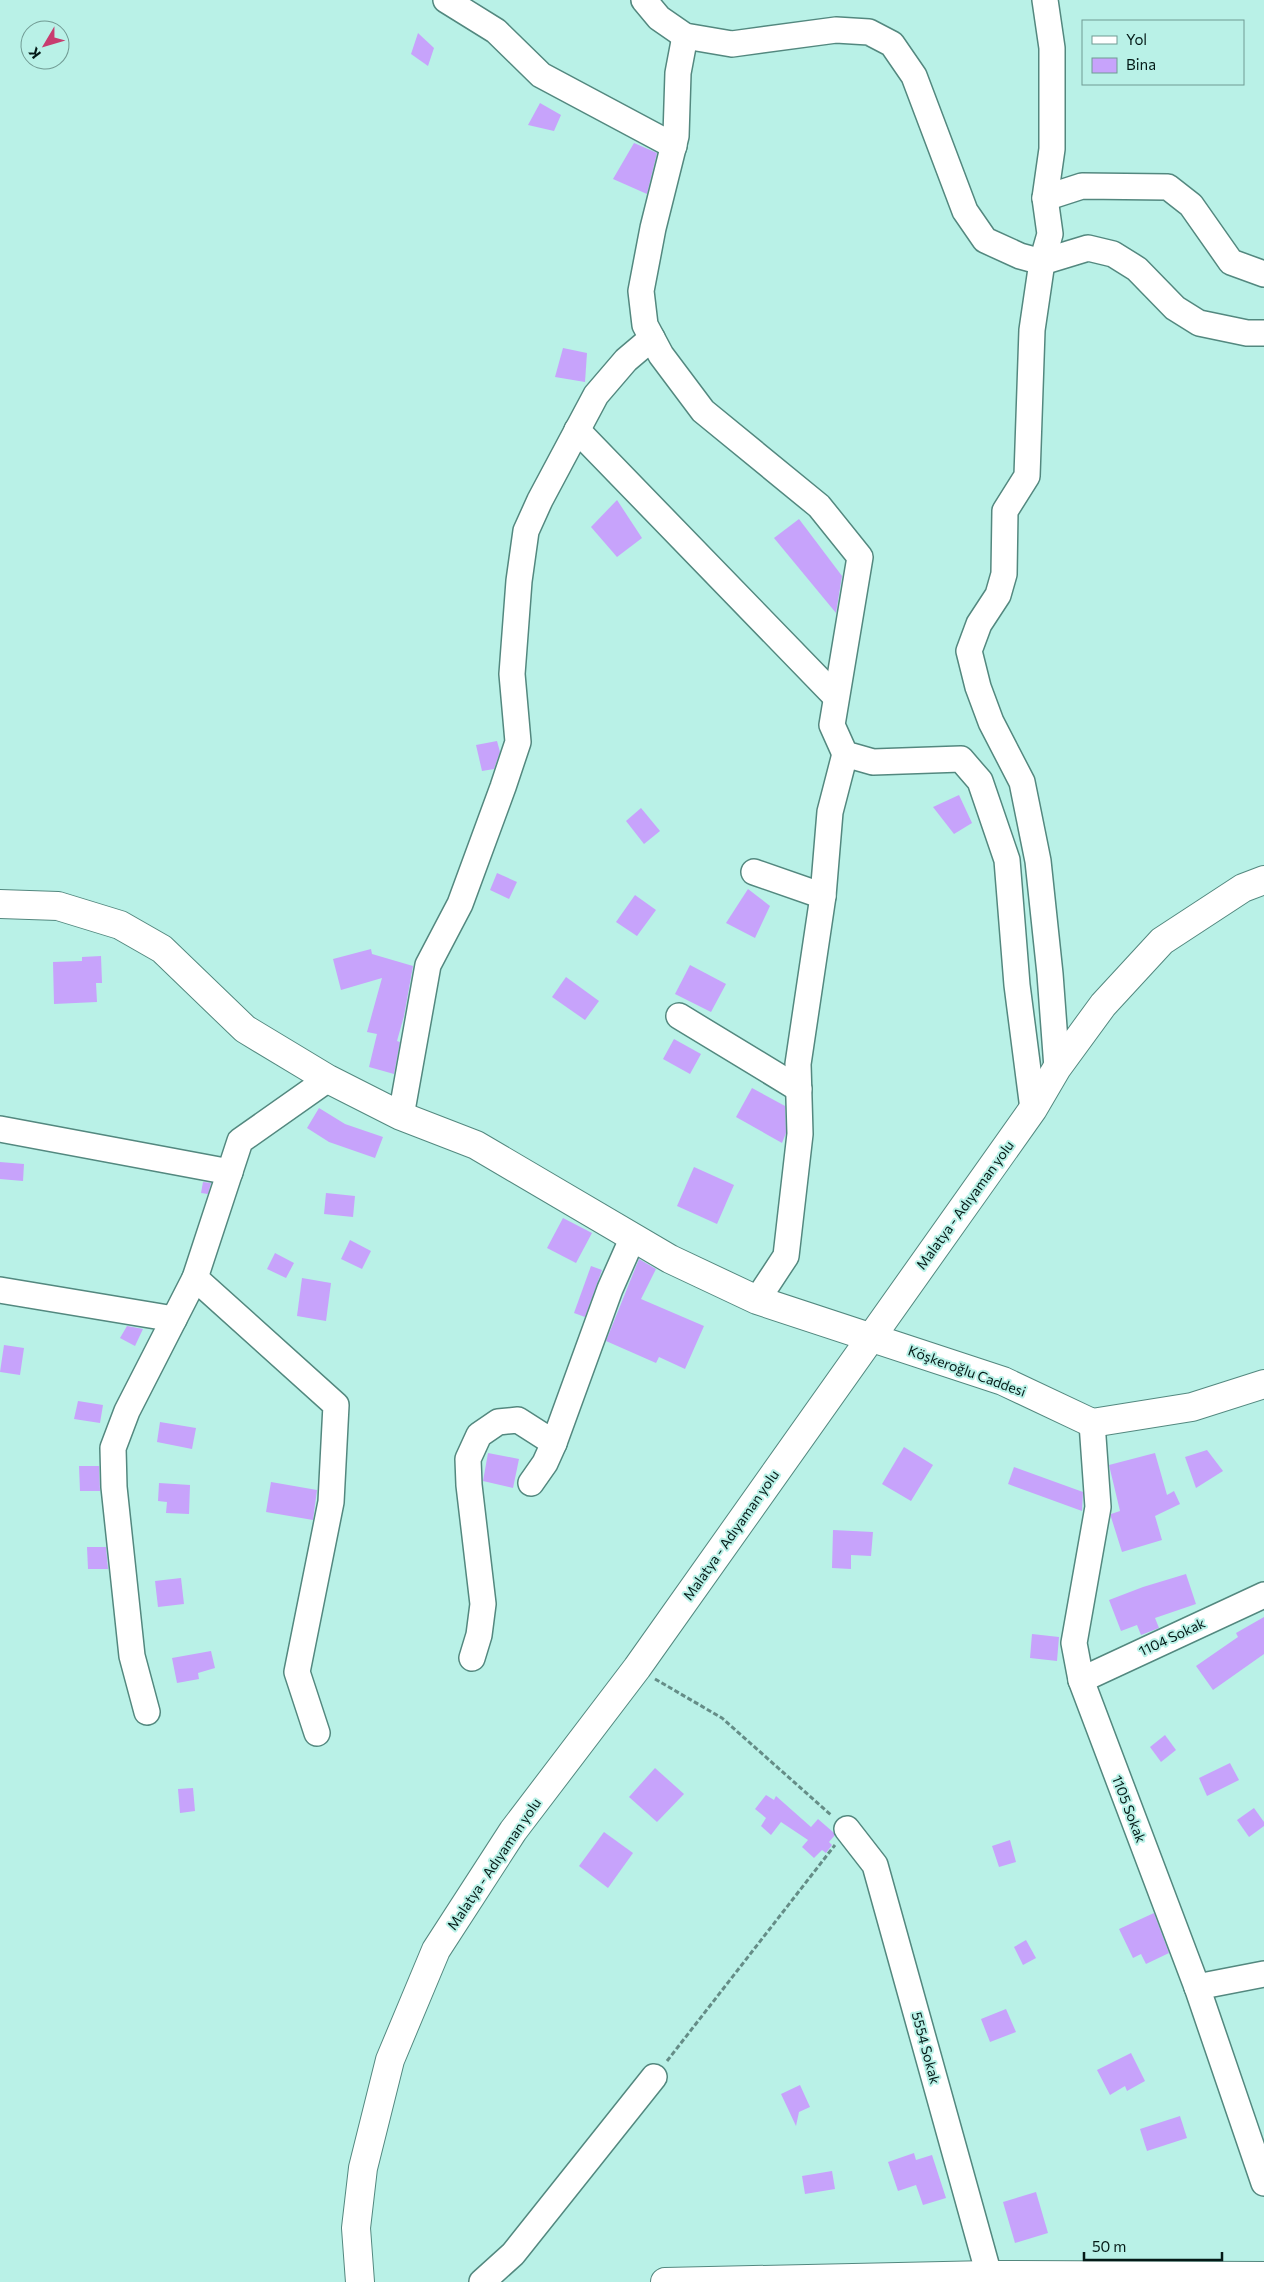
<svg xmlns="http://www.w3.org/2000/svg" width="1264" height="2282" viewBox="0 0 1264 2282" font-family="Commissioner,sans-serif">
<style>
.building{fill:#c7a3fb}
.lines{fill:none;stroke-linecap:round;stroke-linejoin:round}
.minor-casing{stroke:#53887f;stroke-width:28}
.major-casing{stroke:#53887f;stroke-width:30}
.path{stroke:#658d87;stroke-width:3;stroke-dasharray:5 2.5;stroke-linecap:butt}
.minor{stroke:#fff;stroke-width:25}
.major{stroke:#fff;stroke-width:28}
.labels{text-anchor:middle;stroke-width:4;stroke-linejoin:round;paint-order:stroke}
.street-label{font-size:14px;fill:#041a17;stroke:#b9f1e7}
</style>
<rect width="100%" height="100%" fill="#b9f1e7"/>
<g class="building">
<polygon points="418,33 434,48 428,66 411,54"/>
<polygon points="540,103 561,115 554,131 528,125"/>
<polygon points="634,143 657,153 647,194 613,179"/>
<polygon points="563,348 587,353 585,382 555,377"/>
<polygon points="617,500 642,538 617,557 591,527"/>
<polygon points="799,519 842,576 836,613 774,538"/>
<polygon points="497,741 500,752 494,769 482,771 476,745"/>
<polygon points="959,795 972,823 954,834 933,807"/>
<polygon points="641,808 660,831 644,844 626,821"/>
<polygon points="497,873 517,882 509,899 490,890"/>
<polygon points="748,889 770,906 755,938 726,923"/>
<polygon points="635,895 656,910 637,936 616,922"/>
<polygon points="371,949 372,954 413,966 404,1016 397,1041 400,1042 394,1074 369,1067 377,1034 367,1032 382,978 341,990 333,959"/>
<polygon points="101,956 102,983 96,983 97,1002 54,1004 53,962 82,961 82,957"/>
<polygon points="690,965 726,984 711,1012 675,994"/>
<polygon points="566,977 599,1001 585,1020 552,997"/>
<polygon points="674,1039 701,1054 690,1074 663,1059"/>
<polygon points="752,1088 785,1106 786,1133 782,1143 736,1117"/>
<polygon points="319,1108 345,1124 383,1137 375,1158 329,1142 307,1128"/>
<polygon points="0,1162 24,1164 23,1181 0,1179"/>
<polygon points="694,1167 734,1185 717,1224 677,1206"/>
<polygon points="203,1182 211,1183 208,1194 201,1193"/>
<polygon points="326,1193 355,1196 353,1217 324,1214"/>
<polygon points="563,1218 592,1233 576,1263 547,1248"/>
<polygon points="350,1240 371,1251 362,1269 341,1259"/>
<polygon points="275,1253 294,1263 286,1278 267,1269"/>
<polygon points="639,1259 656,1269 641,1299 704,1326 685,1369 659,1357 656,1363 606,1341"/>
<polygon points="591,1266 602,1270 585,1317 574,1313"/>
<polygon points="302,1278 331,1283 326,1321 297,1316"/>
<polygon points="127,1326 143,1329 135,1346 120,1338"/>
<polygon points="4,1345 24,1348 20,1375 0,1372"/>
<polygon points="78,1401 103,1405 100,1423 74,1419"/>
<polygon points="160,1422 196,1428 192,1449 157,1442"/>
<polygon points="904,1447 933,1465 911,1501 882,1484"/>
<polygon points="1207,1450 1223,1471 1196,1488 1185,1457"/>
<polygon points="488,1453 519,1459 513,1488 483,1481"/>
<polygon points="1155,1453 1167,1495 1174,1491 1180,1504 1155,1516 1162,1540 1122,1552 1111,1517 1111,1514 1120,1511 1109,1465"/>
<polygon points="79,1466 99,1466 100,1491 80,1491"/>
<polygon points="1014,1467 1083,1492 1082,1511 1008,1484"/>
<polygon points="271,1482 317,1490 313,1520 266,1512"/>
<polygon points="159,1483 190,1485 189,1514 166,1513 167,1502 158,1501"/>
<polygon points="833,1530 873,1532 871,1556 851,1555 851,1569 832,1568"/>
<polygon points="87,1547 106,1547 108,1569 88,1569"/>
<polygon points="1186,1574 1196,1604 1155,1618 1159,1628 1141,1635 1137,1625 1121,1631 1109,1600 1143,1587"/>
<polygon points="181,1578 184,1604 158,1607 155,1581"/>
<polygon points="1264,1617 1264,1654 1213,1690 1196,1666 1238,1637 1236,1633"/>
<polygon points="1032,1634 1059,1637 1057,1661 1030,1658"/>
<polygon points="211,1651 215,1668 198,1673 199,1679 177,1683 172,1658"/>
<polygon points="1165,1735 1176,1750 1161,1762 1150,1747"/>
<polygon points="1230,1763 1239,1780 1207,1796 1199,1778"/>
<polygon points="655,1768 684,1794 657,1822 629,1797"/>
<polygon points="193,1788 195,1811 180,1813 178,1789"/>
<polygon points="766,1795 774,1800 776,1796 811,1827 818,1819 833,1832 835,1835 829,1842 832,1845 826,1853 822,1850 814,1858 802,1847 808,1840 781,1822 771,1835 761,1826 766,1818 755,1809"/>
<polygon points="1254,1808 1264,1822 1264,1826 1249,1837 1237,1820"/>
<polygon points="604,1832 633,1853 608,1888 579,1866"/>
<polygon points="1010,1840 1016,1862 999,1867 992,1846"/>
<polygon points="1154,1913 1169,1953 1146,1964 1141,1954 1133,1958 1119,1929"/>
<polygon points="1026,1940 1036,1958 1023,1965 1014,1947"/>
<polygon points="1006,2009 1016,2032 990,2042 981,2019"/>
<polygon points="1131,2053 1145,2081 1127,2091 1125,2086 1110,2095 1097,2070"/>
<polygon points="800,2085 810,2107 799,2112 796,2126 781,2094"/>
<polygon points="1180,2116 1187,2138 1147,2151 1140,2129"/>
<polygon points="914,2153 916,2160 932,2155 946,2198 923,2205 916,2185 898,2191 888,2162"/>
<polygon points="832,2171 835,2189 805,2194 802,2176"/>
<polygon points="1036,2192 1048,2233 1015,2243 1003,2202"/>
</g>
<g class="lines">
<defs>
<g id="minor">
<polyline points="446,0 496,31 541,75 674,146"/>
<polyline points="644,0 659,18 685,36 732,44 836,30 869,32 892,44 914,76 965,211 985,240 1020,256 1042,262 1088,248 1113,254 1137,269 1175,308 1199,323 1247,333 1264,333"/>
<polyline points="1045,0 1052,48 1052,149 1045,198 1050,234 1042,262 1032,330 1027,476 1005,511 1004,574 998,595 979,624 969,651 978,687 991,722 1022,782 1038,861 1050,974 1057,1068"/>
<polyline points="685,36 678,73 676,136 653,228 641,291 645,325 661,355 703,411 819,506 860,557 832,725 845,754 873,762 961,759 980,781 1007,860 1017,985 1033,1109"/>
<polyline points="1045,198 1082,186 1168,187 1191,205 1231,262 1264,274"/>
<polyline points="577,430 835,696"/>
<polyline points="754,872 823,896"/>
<polyline points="679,1016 799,1089"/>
<polyline points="401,1116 428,965 460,904 503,787 518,742 512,674 519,581 526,531 540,500 596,395 626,360 652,338"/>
<polyline points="0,1129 230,1172"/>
<polyline points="195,1278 336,1405 331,1502 297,1672 317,1733"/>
<polyline points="0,1290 174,1319"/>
<polyline points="757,1300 786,1256 800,1134 798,1064 823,896 830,812 845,754"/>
<polyline points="1092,1423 1098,1507 1074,1643 1081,1680 1197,1987 1264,2183"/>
<polyline points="531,1483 545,1463 554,1443"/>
<polyline points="472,1658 479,1635 483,1604 469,1485 468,1459 479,1435 498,1422 518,1420 554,1443 610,1289 633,1237"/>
<polyline points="1081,1680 1264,1595"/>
<polyline points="147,1712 132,1656 114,1487 113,1448 127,1411 195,1278 240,1141 328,1079"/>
<polyline points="847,1829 875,1865 989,2275"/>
<polyline points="1197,1987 1264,1974"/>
<polyline points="482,2282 513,2254 654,2077"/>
</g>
<g id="major">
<polyline points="0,904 58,906 120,925 162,949 245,1029 328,1079 401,1116 476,1145 670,1259 757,1300 1003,1381 1092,1423 1192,1407 1264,1384"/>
<polyline points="360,2282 356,2228 363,2168 390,2060 436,1950 513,1831 637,1668 1033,1109 1057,1068 1103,1005 1162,941 1243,888 1264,880"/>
<polyline points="665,2282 989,2275 1264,2276"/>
</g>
</defs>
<use href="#minor" class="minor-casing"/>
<use href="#major" class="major-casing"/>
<g class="path">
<polyline points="655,1679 722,1718 831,1815"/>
<polyline points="667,2061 835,1845"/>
</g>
<use href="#minor" class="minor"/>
<use href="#major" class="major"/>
</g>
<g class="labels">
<g class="street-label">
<text transform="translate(965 1205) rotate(-54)" y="5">Malatya - Adıyaman yolu</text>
<text transform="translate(967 1371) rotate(20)" y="5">Köşkeroğlu Caddesi</text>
<text transform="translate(731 1535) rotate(-55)" y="5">Malatya - Adıyaman yolu</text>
<text transform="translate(1172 1637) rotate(-25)" y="5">1104 Sokak</text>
<text transform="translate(1129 1809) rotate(69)" y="5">1105 Sokak</text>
<text transform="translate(494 1864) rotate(-56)" y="5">Malatya - Adıyaman yolu</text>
<text transform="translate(926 2048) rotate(75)" y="5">5554 Sokak</text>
</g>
</g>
<rect x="1082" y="20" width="162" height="65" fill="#b9f1e7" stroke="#719b94"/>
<rect x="1092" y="36" width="25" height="8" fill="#ffffff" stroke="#719b94"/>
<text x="1126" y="45" font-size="15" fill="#041a17">Yol</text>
<rect x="1092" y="58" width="25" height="15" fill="#c7a3fb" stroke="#719b94"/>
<text x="1126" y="70" font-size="15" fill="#041a17">Bina</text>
<g transform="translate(45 45) rotate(232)"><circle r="24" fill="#b9f1e7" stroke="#719b94"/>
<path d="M0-4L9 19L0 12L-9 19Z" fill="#c83c6f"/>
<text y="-8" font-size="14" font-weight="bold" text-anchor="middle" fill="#041a17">K</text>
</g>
<path d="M1084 2252v8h138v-8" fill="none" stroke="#041a17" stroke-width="2.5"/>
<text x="1092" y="2252" font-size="15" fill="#041a17" stroke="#b9f1e7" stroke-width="4" paint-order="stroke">50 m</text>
</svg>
